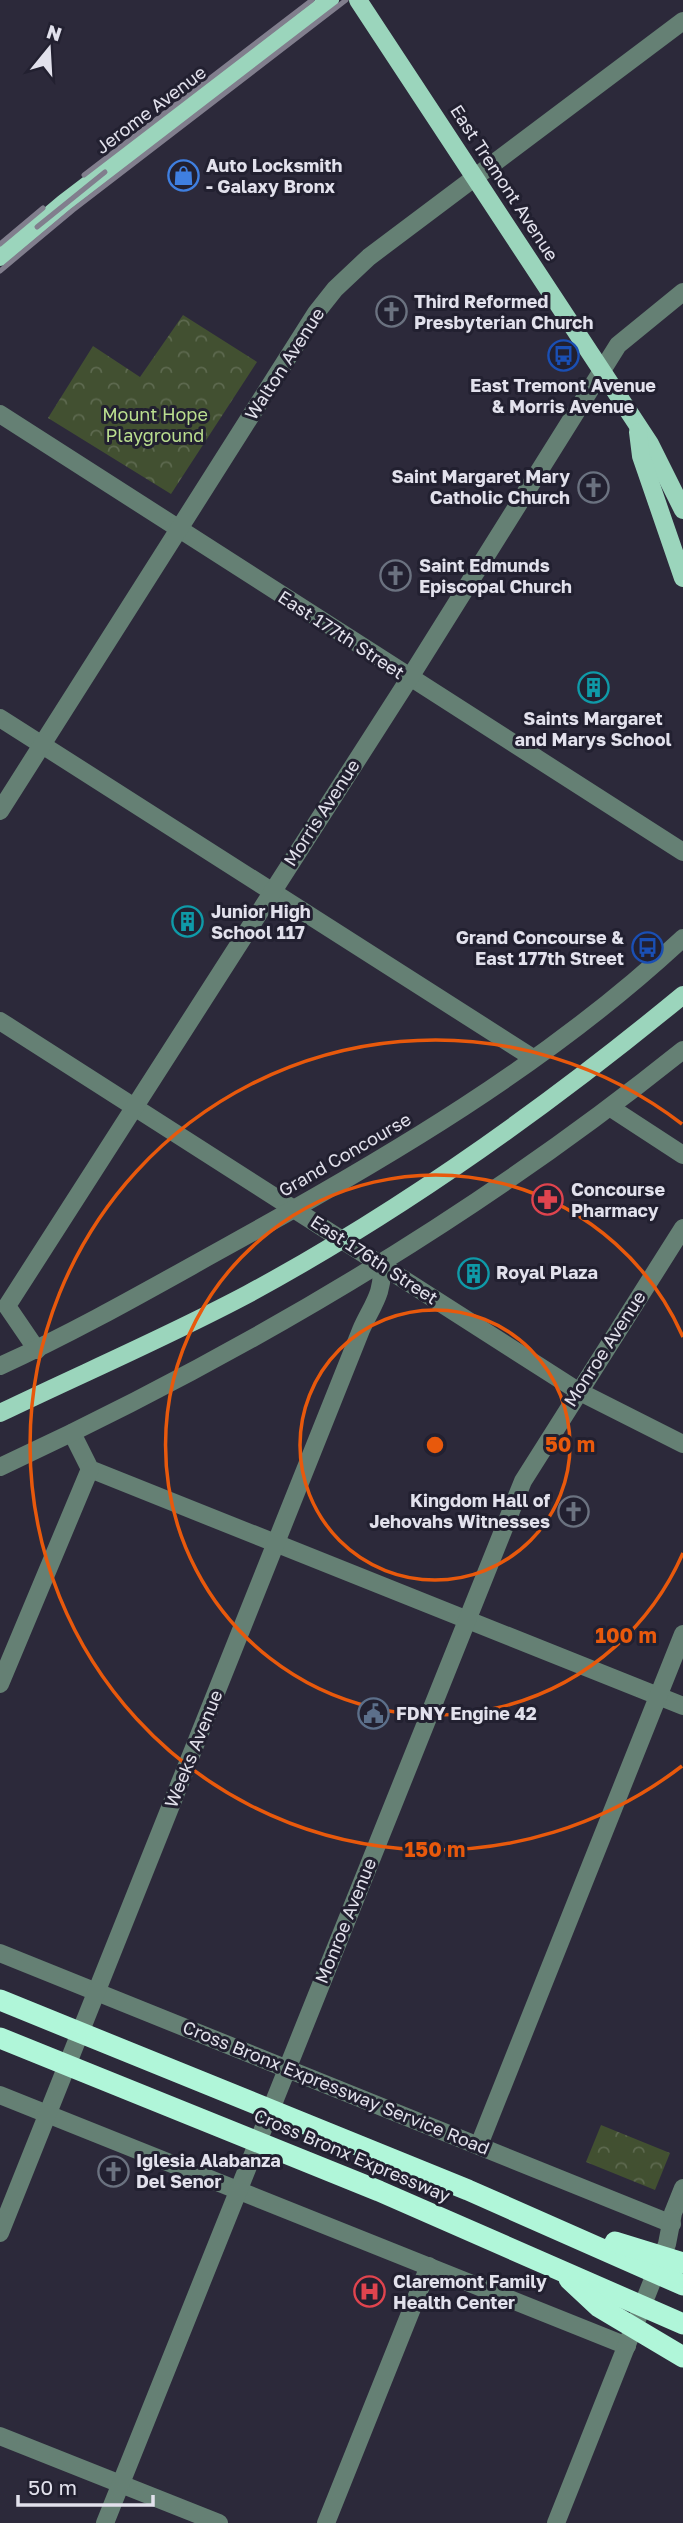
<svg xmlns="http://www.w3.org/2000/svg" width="683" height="2523" viewBox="0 0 683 2523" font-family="'Golos Text',sans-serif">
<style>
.park{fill:url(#park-crowns)}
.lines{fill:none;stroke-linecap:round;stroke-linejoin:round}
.minor{stroke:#658074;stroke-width:18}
.major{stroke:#9bd5bc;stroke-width:18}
.highway{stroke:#b0f6d9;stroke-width:21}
.rail{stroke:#817e8d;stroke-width:5}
.ring{fill:none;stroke:#e8590c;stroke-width:3.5}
.labels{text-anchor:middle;stroke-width:6;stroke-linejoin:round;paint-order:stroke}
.street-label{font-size:18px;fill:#e2e1ec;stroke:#222030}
.poi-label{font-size:18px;font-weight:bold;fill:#e2e1ec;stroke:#222030;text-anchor:start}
.park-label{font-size:18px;fill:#bade8f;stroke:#222030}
.centre{fill:#e8590c;stroke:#222030;stroke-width:3.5}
.ring-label{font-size:21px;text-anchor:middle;font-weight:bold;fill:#e8590c;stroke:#222030;stroke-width:6;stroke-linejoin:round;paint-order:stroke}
</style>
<defs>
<pattern id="park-crowns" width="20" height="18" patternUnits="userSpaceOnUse" patternTransform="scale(1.75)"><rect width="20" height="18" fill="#425031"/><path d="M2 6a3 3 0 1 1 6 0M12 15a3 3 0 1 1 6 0" fill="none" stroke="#5d694f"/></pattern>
</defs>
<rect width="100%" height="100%" fill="#2c293a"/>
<g class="park">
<polygon points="183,315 257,362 171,494 48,418 93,346 140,377"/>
<polygon points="601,2125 670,2153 655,2190 586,2162"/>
</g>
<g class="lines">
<g class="minor">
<polyline points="0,414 683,852"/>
<polyline points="0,718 533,1058"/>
<polyline points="0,811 316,313 335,289 369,257 683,21"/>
<polyline points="0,1021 578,1391 683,1444"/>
<polyline points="611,1108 683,1155"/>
<polyline points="37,1350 7,1306 409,679 618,345 683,292"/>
<path d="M0 1366C77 1331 150 1289 224 1248 386 1159 548 1064 683 938"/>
<polyline points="72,1433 90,1469 683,1706"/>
<path d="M0 1467C243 1354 474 1218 683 1050"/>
<polyline points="0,1684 90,1469"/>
<polyline points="0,1953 672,2224"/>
<polyline points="0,2095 627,2346"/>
<polyline points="479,2145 683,1634"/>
<path d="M0 2233 361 1330C371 1307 385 1292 381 1265"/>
<polyline points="0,2436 219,2523"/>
<polyline points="105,2523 523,1481 683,1228"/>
<polyline points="326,2523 429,2266"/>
<polyline points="556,2523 667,2244 673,2213 683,2188"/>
</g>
<g class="major">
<polyline points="358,0 650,444 683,510"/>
<polyline points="0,257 64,203 330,0"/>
<polyline points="638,432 641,456 683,578"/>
<path d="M0 1413C83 1373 167 1337 248 1294 403 1210 547 1107 683 995"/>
</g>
<g class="highway">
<polyline points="0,2000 468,2190 683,2285"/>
<polyline points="0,2038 379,2191 683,2324"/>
<polyline points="615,2242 683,2263"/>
<polyline points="569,2279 599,2307 683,2357"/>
</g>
<g class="rail">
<polyline points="84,175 312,0"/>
<polyline points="37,227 105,172"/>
<polyline points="0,244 43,208"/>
<polyline points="0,271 73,210 346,0"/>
</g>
</g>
<g class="ring">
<circle cx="435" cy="1445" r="135"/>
<path d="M683 1553A270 270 0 1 1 683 1337"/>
<path d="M682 1766A405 405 0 1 1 682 1124"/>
</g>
<defs>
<symbol id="shop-ring" viewBox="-11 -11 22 22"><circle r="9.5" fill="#222030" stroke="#3f7fe0" stroke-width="1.5"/><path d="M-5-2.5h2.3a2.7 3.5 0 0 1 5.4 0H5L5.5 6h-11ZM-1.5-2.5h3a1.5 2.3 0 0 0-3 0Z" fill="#3f7fe0"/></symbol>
<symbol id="church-ring" viewBox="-11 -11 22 22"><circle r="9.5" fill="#222030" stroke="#6b7280" stroke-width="1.5"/><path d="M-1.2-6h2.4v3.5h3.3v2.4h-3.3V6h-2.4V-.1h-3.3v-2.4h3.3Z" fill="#6b7280"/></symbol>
<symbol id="bus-ring" viewBox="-11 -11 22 22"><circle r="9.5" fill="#222030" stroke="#1a4fb4" stroke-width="1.5"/><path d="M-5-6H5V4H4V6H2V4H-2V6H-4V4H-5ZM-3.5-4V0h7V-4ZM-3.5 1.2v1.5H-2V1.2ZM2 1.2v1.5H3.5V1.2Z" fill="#1a4fb4"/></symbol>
<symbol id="building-ring" viewBox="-11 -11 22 22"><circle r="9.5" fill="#222030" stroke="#0f9aa8" stroke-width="1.5"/><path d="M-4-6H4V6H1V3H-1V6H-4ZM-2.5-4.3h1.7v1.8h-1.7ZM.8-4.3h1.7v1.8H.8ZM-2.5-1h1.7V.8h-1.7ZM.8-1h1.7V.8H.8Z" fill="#0f9aa8"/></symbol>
<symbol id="pharmacy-ring" viewBox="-11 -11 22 22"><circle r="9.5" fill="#222030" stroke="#e0444e" stroke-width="1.5"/><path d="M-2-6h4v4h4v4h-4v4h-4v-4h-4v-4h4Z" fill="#e0444e"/></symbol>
<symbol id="civic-ring" viewBox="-11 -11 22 22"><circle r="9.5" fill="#222030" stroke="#5c6f8a" stroke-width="1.5"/><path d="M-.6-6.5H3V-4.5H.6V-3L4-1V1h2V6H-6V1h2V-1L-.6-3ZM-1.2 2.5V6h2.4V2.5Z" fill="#5c6f8a"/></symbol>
<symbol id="hospital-ring" viewBox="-11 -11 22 22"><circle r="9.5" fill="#222030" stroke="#e0444e" stroke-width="1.5"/><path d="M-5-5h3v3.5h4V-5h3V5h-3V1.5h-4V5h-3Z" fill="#e0444e"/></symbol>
</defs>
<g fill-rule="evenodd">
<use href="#shop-ring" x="166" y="158" width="35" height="35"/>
<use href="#church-ring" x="374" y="294" width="35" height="35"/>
<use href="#bus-ring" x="546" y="338" width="35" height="35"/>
<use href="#church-ring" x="576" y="470" width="35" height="35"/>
<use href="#church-ring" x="378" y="558" width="35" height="35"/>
<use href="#building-ring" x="576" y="670" width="35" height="35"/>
<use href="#building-ring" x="170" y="904" width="35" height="35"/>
<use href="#bus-ring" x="630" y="930" width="35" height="35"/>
<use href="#pharmacy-ring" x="530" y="1182" width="35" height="35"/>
<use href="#building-ring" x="456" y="1256" width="35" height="35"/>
<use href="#church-ring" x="556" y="1494" width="35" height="35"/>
<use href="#civic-ring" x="356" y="1696" width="35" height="35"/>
<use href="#church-ring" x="96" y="2154" width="35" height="35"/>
<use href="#hospital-ring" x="352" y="2274" width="35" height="35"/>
</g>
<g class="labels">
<g class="street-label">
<text transform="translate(151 110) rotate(-37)" y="6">Jerome Avenue</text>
<text transform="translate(504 183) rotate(57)" y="6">East Tremont Avenue</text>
<text transform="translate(285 364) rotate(-57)" y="6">Walton Avenue</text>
<text transform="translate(341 635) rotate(33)" y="6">East 177th Street</text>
<text transform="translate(322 813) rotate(-57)" y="6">Morris Avenue</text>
<text transform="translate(345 1155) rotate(-30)" y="6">Grand Concourse</text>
<text transform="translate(374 1260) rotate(33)" y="6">East 176th Street</text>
<text transform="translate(605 1349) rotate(-57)" y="6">Monroe Avenue</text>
<text transform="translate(194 1749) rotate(-68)" y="6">Weeks Avenue</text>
<text transform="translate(346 1921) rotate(-68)" y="6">Monroe Avenue</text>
<text transform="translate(336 2088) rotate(22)" y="6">Cross Bronx Expressway Service Road</text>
<text transform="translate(352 2156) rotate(23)" y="6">Cross Bronx Expressway</text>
</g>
<g class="poi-label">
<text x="206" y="172">Auto Locksmith<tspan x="206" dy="21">- Galaxy Bronx</tspan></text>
<text x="414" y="308">Third Reformed<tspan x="414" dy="21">Presbyterian Church</tspan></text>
<text x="563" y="392" text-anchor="middle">East Tremont Avenue<tspan x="563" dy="21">&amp; Morris Avenue</tspan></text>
<text x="570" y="483" text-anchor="end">Saint Margaret Mary<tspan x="570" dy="21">Catholic Church</tspan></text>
<text x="419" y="572">Saint Edmunds<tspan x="419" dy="21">Episcopal Church</tspan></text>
<text x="593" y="725" text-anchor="middle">Saints Margaret<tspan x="593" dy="21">and Marys School</tspan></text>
<text x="211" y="918">Junior High<tspan x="211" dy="21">School 117</tspan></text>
<text x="624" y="944" text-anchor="end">Grand Concourse &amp;<tspan x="624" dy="21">East 177th Street</tspan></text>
<text x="571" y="1196">Concourse<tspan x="571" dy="21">Pharmacy</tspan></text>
<text x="496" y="1279">Royal Plaza</text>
<text x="550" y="1507" text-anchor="end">Kingdom Hall of<tspan x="550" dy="21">Jehovahs Witnesses</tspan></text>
<text x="396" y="1720">FDNY Engine 42</text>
<text x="136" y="2167">Iglesia Alabanza<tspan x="136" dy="21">Del Senor</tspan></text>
<text x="393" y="2288">Claremont Family<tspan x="393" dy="21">Health Center</tspan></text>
</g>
<g class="park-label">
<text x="155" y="421">Mount Hope<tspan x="155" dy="21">Playground</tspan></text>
</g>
</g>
<circle cx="435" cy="1445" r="10" class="centre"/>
<g class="ring-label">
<text x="570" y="1452">50 m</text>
<text x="626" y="1643">100 m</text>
<text x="435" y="1857">150 m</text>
</g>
<g transform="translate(49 49) rotate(18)" stroke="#222030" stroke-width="5" paint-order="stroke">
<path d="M0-5L12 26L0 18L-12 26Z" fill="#e2e1ec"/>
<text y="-10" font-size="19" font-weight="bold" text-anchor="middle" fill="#e2e1ec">N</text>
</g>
<path d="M18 2495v10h135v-10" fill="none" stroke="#e2e1ec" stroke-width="3.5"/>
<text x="28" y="2495" font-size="21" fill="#e2e1ec" stroke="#222030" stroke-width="5" paint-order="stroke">50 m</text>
</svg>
